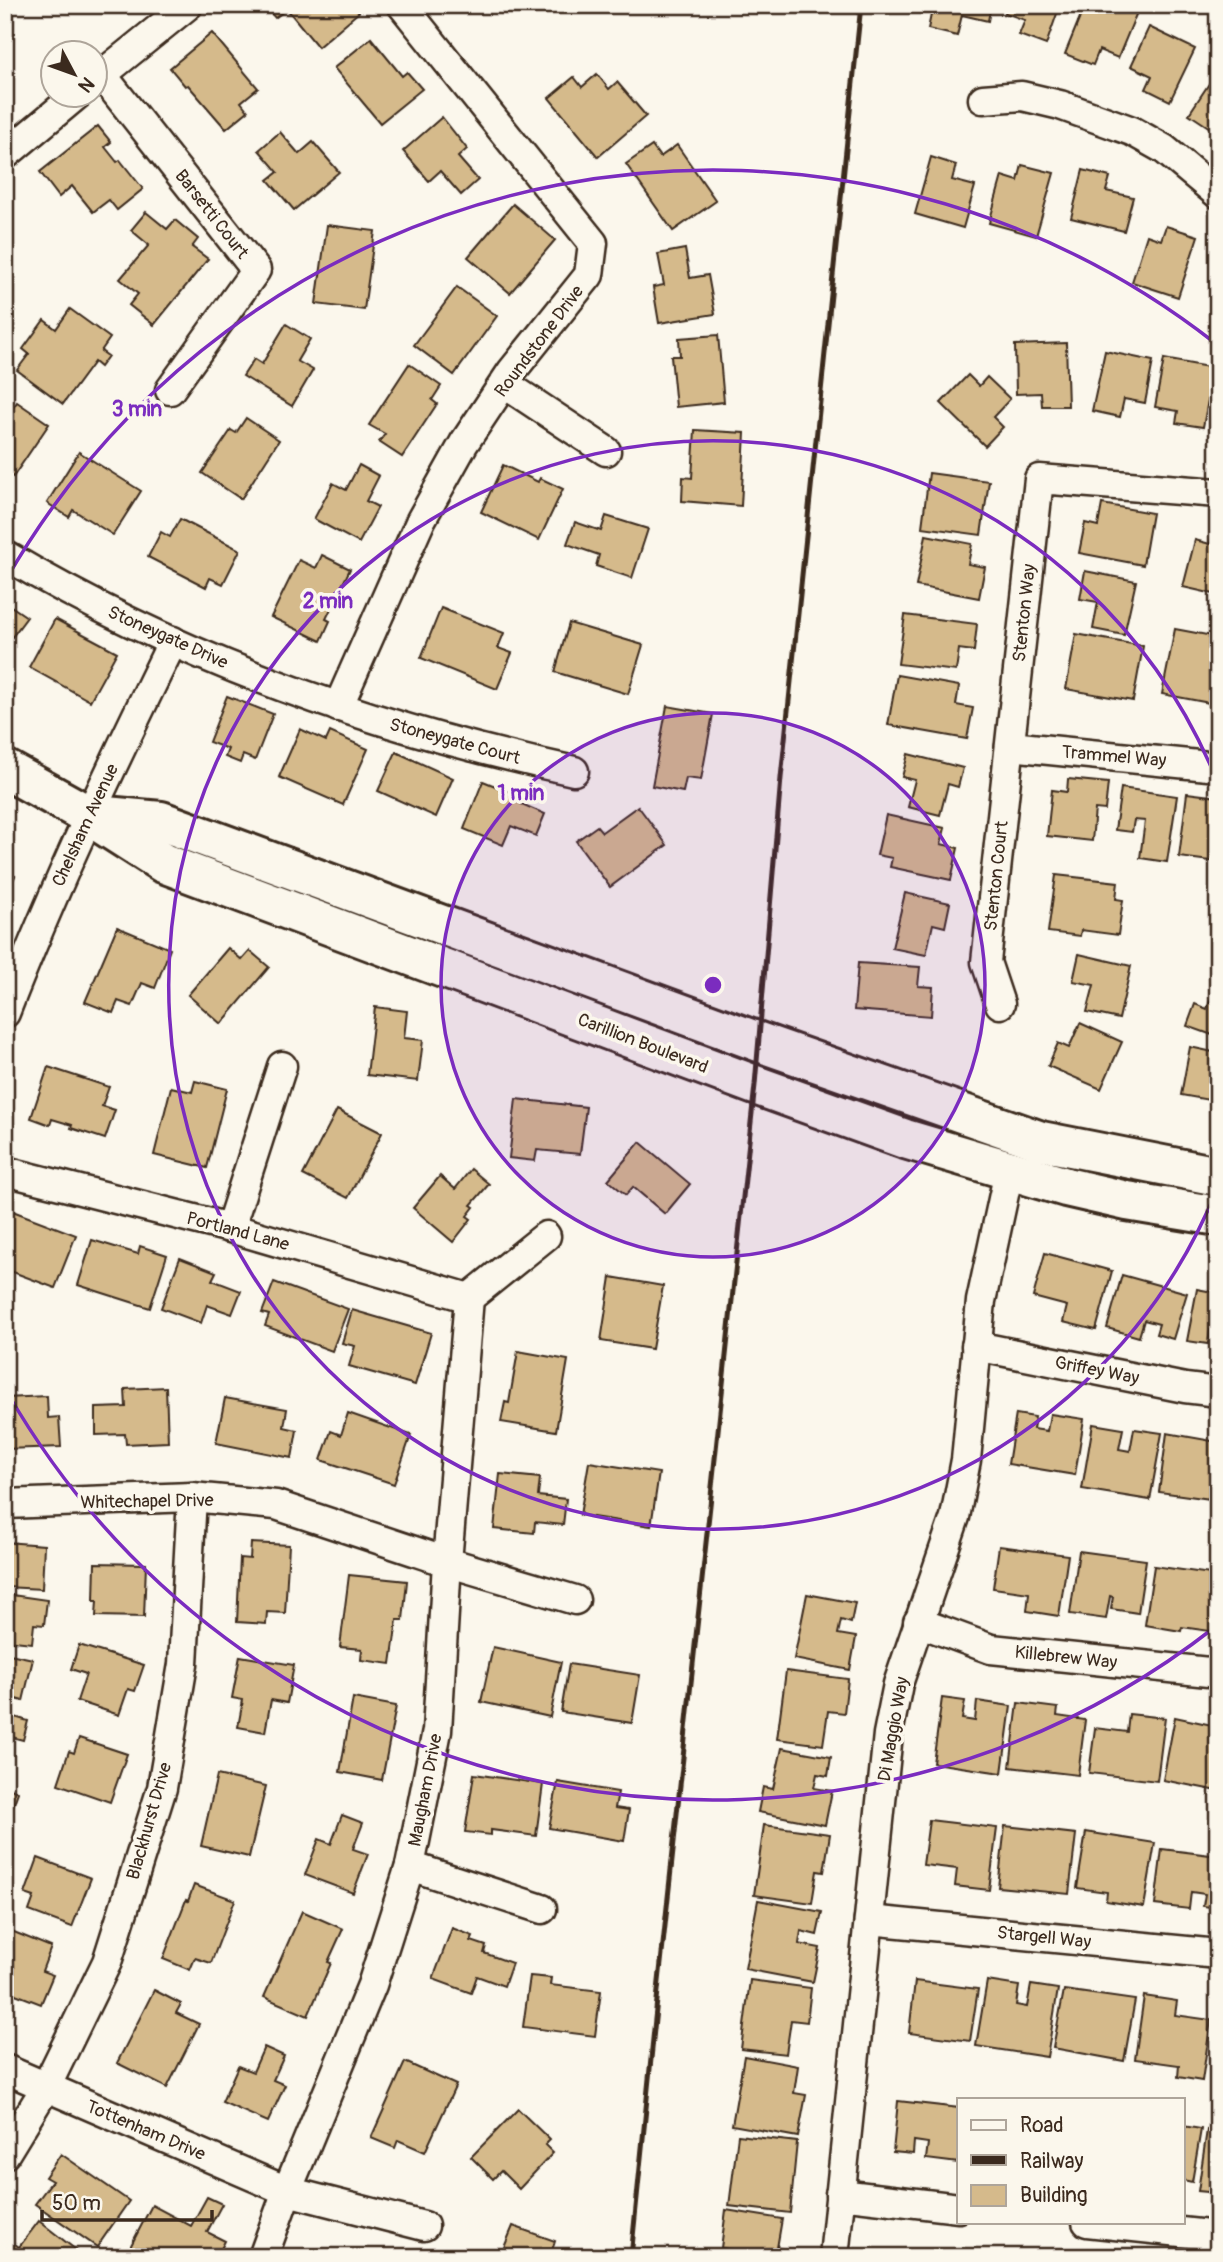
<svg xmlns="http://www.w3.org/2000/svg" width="1223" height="2262" viewBox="0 0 1223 2262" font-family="Pangolin,sans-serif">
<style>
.building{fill:#d5ba8b;stroke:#3b2a1e;stroke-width:2}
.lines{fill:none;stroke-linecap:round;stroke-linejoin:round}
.street-casing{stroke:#3b2a1e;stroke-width:33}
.secondary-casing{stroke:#3b2a1e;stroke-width:44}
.street{stroke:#fbf7ec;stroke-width:28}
.secondary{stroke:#fbf7ec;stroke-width:38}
.rail{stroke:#3b2a1e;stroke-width:5}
.ring{fill:none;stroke:#7b2cbf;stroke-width:3.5}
.labels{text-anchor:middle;stroke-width:7;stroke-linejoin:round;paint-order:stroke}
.street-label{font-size:18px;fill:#3b2a1e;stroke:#fbf7ec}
.centre{fill:#7b2cbf;stroke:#fbf7ec;stroke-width:3.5}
.ring-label{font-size:21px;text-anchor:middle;font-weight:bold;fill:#7b2cbf;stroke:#fbf7ec;stroke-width:7;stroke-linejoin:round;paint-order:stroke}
</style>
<rect width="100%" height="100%" fill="#fbf7ec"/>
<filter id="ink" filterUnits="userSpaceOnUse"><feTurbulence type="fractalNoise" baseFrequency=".0143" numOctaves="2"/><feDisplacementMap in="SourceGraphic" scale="14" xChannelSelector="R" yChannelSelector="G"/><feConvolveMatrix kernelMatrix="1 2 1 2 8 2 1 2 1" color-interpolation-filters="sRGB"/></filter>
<g filter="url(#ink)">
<g class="building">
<polygon points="264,5 353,5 359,12 318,47 287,9 275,18"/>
<polygon points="933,5 991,5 988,21 962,15 957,36 928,29"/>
<polygon points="1008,5 1060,5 1046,45 1019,35 1025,20 1005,13"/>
<polygon points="1085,5 1140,5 1118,58 1099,50 1093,65 1065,54"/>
<polygon points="1149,27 1195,49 1170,101 1146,89 1152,76 1131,66"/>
<polygon points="212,33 258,88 241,102 248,111 226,129 188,85 185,86 170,68"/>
<polygon points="371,38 402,76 407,72 422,89 380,123 334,68"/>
<polygon points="1218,70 1218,123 1213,130 1189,114"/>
<polygon points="597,74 609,89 617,82 646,116 598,157 549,98 574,77 582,87"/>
<polygon points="442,117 467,149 458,157 478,180 461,195 440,171 429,181 403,151"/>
<polygon points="98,126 111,142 105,147 117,162 120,160 143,189 117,210 109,200 93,212 72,186 59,197 40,172"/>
<polygon points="280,132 299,154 313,142 339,172 294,210 268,180 278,172 259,150"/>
<polygon points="677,145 716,201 673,231 626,164 652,146 660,157"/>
<polygon points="931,157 956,165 952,180 975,186 963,228 915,214"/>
<polygon points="1022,165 1054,173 1036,236 989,223 1002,176 1018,181"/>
<polygon points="1083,170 1110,177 1106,191 1133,197 1124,231 1071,218"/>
<polygon points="513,204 555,240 510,293 468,257"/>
<polygon points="146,212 167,229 175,220 198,239 192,247 208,259 154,325 129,305 138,294 120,279 149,245 131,230"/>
<polygon points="327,225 375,231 364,310 316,304"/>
<polygon points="1166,226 1198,236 1178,297 1132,282 1147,235 1161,240"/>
<polygon points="685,249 690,278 708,275 715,314 659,323 653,287 664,285 658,254"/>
<polygon points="5,258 14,267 5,276"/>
<polygon points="457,287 497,316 454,375 414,345"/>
<polygon points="70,309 110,338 101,351 108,356 100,367 94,362 63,404 17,370 29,354 23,349 44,320 56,329"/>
<polygon points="286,324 310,339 297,361 313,370 292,406 243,376 254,359 262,364"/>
<polygon points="718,335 724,402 676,407 671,356 680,356 679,338"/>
<polygon points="1066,343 1068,406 1042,406 1041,393 1016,394 1015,345"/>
<polygon points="1105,351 1153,361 1145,403 1124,399 1120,417 1092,411"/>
<polygon points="1164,359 1214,368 1203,427 1176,423 1178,411 1155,407"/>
<polygon points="409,364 441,386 432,400 437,404 402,457 379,442 385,434 369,425"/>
<polygon points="968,375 979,386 987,377 1010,399 993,417 1003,427 985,446 941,403"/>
<polygon points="17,402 49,424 13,477 5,471 5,419"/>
<polygon points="246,418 279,440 241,499 202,473 231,430 236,433"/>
<polygon points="695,430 745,433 741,506 682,501 683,477 692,478"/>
<polygon points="79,452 141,491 113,535 73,510 69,517 47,503"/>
<polygon points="359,465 379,476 366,501 378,507 359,543 314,519 333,483 346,490"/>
<polygon points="503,465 538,482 540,478 563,489 539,540 481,512"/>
<polygon points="929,473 989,481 981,535 922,527"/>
<polygon points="1102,504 1152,513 1143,565 1079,553 1085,523 1098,526"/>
<polygon points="606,516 648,529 632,578 596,566 599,555 567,544 575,522 601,531"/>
<polygon points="180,519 240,550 223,584 210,578 206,587 148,557 161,532 170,537"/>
<polygon points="1213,529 1218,530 1218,595 1183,587 1195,540 1210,544"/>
<polygon points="926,535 972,544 968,564 985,567 979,598 916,586"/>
<polygon points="322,555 350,569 326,619 330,621 321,641 271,617 299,560 316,568"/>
<polygon points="1085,571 1136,581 1124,635 1093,629 1098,602 1080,599"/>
<polygon points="5,602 27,617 12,637 5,632"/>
<polygon points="441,608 504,633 498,648 512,653 497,689 421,658"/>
<polygon points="905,615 977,624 974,651 959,649 956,671 898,664"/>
<polygon points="55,619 117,652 90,701 29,667"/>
<polygon points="569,623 643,645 628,694 555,672"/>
<polygon points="1175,629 1218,637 1218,692 1215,704 1162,694"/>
<polygon points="1076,634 1143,646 1133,701 1066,689"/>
<polygon points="897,675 959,686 956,705 973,708 967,739 888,725"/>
<polygon points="227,696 273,714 255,760 243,755 240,763 225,757 228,749 209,742"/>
<polygon points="667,706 713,714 701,780 686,778 683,792 652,786"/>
<polygon points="300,729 326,741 330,732 368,749 343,805 279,777"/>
<polygon points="396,752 453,778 436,817 378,791"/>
<polygon points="908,754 963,768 958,787 948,784 940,815 908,807 915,780 902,777"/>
<polygon points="1068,779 1108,783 1105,810 1095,809 1092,841 1047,836 1052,790 1067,792"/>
<polygon points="483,781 520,796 517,802 545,814 536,836 511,826 503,845 464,829"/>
<polygon points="1121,788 1177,796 1167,862 1140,858 1145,821 1134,820 1132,832 1115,830"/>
<polygon points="1187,793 1218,797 1218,862 1179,857"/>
<polygon points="638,806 667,845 610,887 576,841 597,826 602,832"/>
<polygon points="886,815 945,828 941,844 958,848 951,880 890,867 892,858 877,855"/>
<polygon points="5,871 15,876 5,898"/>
<polygon points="1056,875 1118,882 1116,899 1123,900 1118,935 1081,930 1080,936 1048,932"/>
<polygon points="905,893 950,903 945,927 933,924 926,955 892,948"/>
<polygon points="117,927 170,949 155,988 142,983 132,1006 118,1001 113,1013 85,1002"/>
<polygon points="228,948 242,960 250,951 269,967 221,1024 188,995"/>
<polygon points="1079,954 1131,966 1119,1019 1087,1012 1094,985 1073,981"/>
<polygon points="858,963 920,967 918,986 933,987 931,1016 854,1010"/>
<polygon points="1218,979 1218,1037 1187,1026 1195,1004 1207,1009"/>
<polygon points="375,1007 407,1011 404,1038 423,1040 418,1081 367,1075"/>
<polygon points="1080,1023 1122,1042 1101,1089 1048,1066 1058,1043 1069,1048"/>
<polygon points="1190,1047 1218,1053 1218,1110 1214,1110 1215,1101 1181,1095"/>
<polygon points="48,1067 109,1087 102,1106 115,1110 105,1139 71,1128 72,1125 52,1119 50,1125 31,1118"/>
<polygon points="195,1081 227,1089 207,1168 154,1155 171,1087 192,1092"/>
<polygon points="516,1099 586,1107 580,1154 537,1150 535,1161 509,1158"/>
<polygon points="337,1110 382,1133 348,1198 303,1175"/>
<polygon points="640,1142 690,1184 665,1214 633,1187 626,1195 608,1180"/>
<polygon points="471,1169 489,1184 471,1205 474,1207 467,1216 471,1219 453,1242 413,1208 440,1176 455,1189"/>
<polygon points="10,1210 76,1235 55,1288 5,1269 5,1221"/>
<polygon points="92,1240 138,1254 140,1246 167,1255 150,1308 78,1285"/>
<polygon points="1045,1253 1112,1271 1096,1330 1063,1322 1067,1306 1033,1297"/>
<polygon points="180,1258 216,1272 212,1280 241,1291 232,1314 207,1305 201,1323 161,1308"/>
<polygon points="1122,1275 1187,1293 1173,1339 1156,1334 1159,1324 1144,1320 1139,1337 1107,1328"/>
<polygon points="611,1277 663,1286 652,1349 601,1341"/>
<polygon points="274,1282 348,1309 332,1351 265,1326 269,1315 262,1313"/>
<polygon points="1197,1289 1218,1293 1218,1332 1210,1330 1208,1344 1187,1341"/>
<polygon points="352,1310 431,1333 415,1385 349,1366 355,1346 342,1343"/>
<polygon points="518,1351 568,1360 556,1431 501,1422 505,1402 509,1403"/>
<polygon points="166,1387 168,1442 126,1444 125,1434 96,1435 96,1408 126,1407 125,1389"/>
<polygon points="47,1396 48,1418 59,1417 61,1447 5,1449 5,1398"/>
<polygon points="225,1398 287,1409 284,1427 297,1430 292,1458 216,1443"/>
<polygon points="348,1413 411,1435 394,1484 321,1460 331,1431 341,1435"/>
<polygon points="1016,1414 1035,1417 1033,1429 1047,1431 1050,1414 1084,1419 1075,1475 1008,1464"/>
<polygon points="1093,1424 1123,1429 1119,1449 1130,1451 1134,1429 1162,1433 1150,1500 1082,1489"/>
<polygon points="1167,1433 1218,1442 1218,1500 1159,1492"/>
<polygon points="589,1462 659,1473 651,1526 580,1515"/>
<polygon points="500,1474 540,1478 538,1496 566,1499 563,1525 535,1522 534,1533 494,1529"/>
<polygon points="5,1542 44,1545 42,1589 5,1587"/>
<polygon points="251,1543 289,1545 285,1613 267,1612 266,1624 237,1622 240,1558 250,1559"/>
<polygon points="999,1546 1068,1555 1059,1616 1027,1611 1029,1593 993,1588"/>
<polygon points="1079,1551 1146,1560 1138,1613 1111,1609 1113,1597 1110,1596 1106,1619 1070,1614"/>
<polygon points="95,1563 146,1564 144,1617 96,1616 97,1601 94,1601"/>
<polygon points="1154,1566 1218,1575 1217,1632 1182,1627 1181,1631 1145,1625"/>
<polygon points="349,1575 407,1581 403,1620 397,1620 391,1664 361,1660 362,1649 340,1647"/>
<polygon points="5,1594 47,1600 44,1625 34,1624 32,1643 5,1640"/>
<polygon points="807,1594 855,1603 851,1623 841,1620 838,1634 856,1637 850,1670 794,1659"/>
<polygon points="79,1645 144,1665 135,1691 128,1689 119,1715 77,1701 86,1674 71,1669"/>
<polygon points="493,1647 561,1662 550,1717 481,1702"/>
<polygon points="5,1653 33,1659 23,1701 5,1696"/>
<polygon points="240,1656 294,1665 287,1703 271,1700 265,1732 238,1727 243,1700 232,1698"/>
<polygon points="569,1664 640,1675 632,1723 561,1712"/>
<polygon points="786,1671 848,1679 844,1713 828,1711 823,1745 777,1739"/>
<polygon points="353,1698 396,1706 382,1780 340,1772"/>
<polygon points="942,1698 965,1701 962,1719 975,1721 977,1701 1011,1706 1002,1773 933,1763"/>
<polygon points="1018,1703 1058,1708 1057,1716 1085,1720 1078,1775 1010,1767"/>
<polygon points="5,1714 28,1721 23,1740 12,1737 5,1761"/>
<polygon points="1129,1714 1165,1718 1157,1781 1089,1773 1095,1728 1127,1732"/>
<polygon points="1175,1717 1212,1725 1211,1731 1218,1732 1218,1791 1163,1780"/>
<polygon points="79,1738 127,1754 110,1802 58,1784 69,1751 74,1753"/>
<polygon points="782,1748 831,1757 828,1776 817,1774 814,1788 832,1791 825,1825 758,1812 763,1787 773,1789"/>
<polygon points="474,1774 543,1784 536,1836 491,1830 491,1835 465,1832"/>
<polygon points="217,1775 266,1786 249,1857 201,1846"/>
<polygon points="5,1778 8,1780 6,1787 18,1792 6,1825"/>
<polygon points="558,1782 618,1792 615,1808 629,1810 624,1841 549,1828"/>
<polygon points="342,1815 363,1823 353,1849 368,1854 353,1893 305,1875 319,1839 331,1844"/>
<polygon points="929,1820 997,1828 989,1890 955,1886 957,1869 923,1865"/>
<polygon points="764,1825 830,1834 824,1872 817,1871 812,1903 754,1895"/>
<polygon points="1005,1826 1076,1834 1069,1894 998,1887"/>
<polygon points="1086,1832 1155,1843 1144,1907 1106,1901 1107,1892 1077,1888"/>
<polygon points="1162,1849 1218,1856 1218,1908 1203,1906 1205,1894 1191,1892 1189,1909 1155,1905"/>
<polygon points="38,1858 91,1878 72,1927 29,1911 34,1897 25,1894"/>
<polygon points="194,1885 235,1900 211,1963 195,1958 190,1970 163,1959 186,1900 188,1901"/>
<polygon points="758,1900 822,1912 817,1935 801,1931 799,1944 820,1948 813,1982 745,1969"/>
<polygon points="302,1911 343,1929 328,1962 331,1963 308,2016 264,1997"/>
<polygon points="452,1928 473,1936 471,1941 486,1946 484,1953 512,1963 504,1986 477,1976 471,1993 433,1979"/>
<polygon points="9,1930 51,1947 42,1971 53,1975 41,2004 5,1990 5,1940"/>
<polygon points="530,1976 551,1978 550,1985 601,1991 595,2036 523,2027"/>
<polygon points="750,1980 811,1988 807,2022 791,2020 786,2054 741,2049"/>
<polygon points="915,1981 978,1989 970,2041 909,2033"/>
<polygon points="987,1981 1019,1986 1016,2005 1027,2007 1031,1985 1058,1989 1047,2057 976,2046"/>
<polygon points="154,1990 181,2004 176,2013 199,2024 167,2088 117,2063"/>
<polygon points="1064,1990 1135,2000 1124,2061 1053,2048"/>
<polygon points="1144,1996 1177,2001 1175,2015 1211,2020 1202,2081 1178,2077 1179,2065 1135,2059"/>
<polygon points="1218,2025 1218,2071 1210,2070"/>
<polygon points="264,2047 284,2056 273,2080 285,2085 268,2122 222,2102 238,2066 253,2072"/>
<polygon points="744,2056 798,2066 794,2093 806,2095 798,2137 732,2125"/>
<polygon points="405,2062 456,2085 425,2152 398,2140 395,2148 371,2138"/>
<polygon points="898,2101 959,2108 959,2163 926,2159 928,2143 914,2141 913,2154 893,2152"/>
<polygon points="518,2109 550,2140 545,2145 553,2153 519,2189 501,2171 493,2179 471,2157"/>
<polygon points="1183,2126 1201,2129 1192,2182 1183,2180"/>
<polygon points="1207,2130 1218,2132 1218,2193 1198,2191"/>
<polygon points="738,2135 797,2142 790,2213 729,2206"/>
<polygon points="61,2154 129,2201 97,2247 35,2204 52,2181 45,2177"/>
<polygon points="207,2197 222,2204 207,2232 225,2241 217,2257 133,2257 127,2253 152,2205 191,2226"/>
<polygon points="726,2210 782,2219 777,2248 789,2250 788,2257 733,2257 734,2250 721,2248"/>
<polygon points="39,2221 85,2257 6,2257 15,2244 19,2247"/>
<polygon points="513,2226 555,2241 550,2257 500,2257"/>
</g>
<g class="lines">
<defs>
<g id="street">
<polyline points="102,75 256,270 170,390"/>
<polyline points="94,81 188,5"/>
<polyline points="983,99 1022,96 1060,105 1132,131 1164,149 1218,194"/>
<polyline points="5,155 78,94"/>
<polyline points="505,384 606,451"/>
<path d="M5 555C180 659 375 728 574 771"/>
<polyline points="338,707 421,520 464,443 512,371 589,275 593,243 402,5"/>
<polyline points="1010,746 1218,767"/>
<polyline points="1000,1004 986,962 1039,479 1218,493"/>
<path d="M5 1013C55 885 112 765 173 641"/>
<polyline points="5,1171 230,1228 469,1298"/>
<polyline points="230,1228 282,1066"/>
<polyline points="469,1298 546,1236"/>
<polyline points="976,1346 1185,1388 1218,1392"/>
<polyline points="5,1504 192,1497 276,1505 447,1562 575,1600"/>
<polyline points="918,1622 991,1649 1218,1673"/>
<polyline points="410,1866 542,1909"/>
<polyline points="869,1920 1218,1954"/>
<polyline points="5,2069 287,2191 424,2226"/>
<polyline points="5,2154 46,2087 107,1962 162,1788 183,1664 192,1497"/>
<polyline points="840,2194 959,2208"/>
<polyline points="1087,2222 1218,2236"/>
<polyline points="263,2257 287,2191 372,1985 410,1866 437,1731 447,1562 469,1298"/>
<polyline points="834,2257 888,1734 898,1684 955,1517 966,1460 981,1301 1009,1171"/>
</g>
<g id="secondary">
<polyline points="5,769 88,815 163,863 755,1085 905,1139 1066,1187 1127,1201 1218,1216"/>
<polyline points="94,815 161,821 759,1042 1041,1141 1218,1176"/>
</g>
</defs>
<use href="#street" class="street-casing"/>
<use href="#secondary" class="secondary-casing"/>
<use href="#street" class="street"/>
<use href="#secondary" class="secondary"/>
<polyline class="rail" points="631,2257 655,2019 755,1085 781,778 861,5"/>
</g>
</g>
<circle cx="713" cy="985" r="272" fill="#7b2cbf" fill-opacity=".12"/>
<g class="ring">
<circle cx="713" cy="985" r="272"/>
<path d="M1217 1189A544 544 0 1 1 1217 781"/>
<path d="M1215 1627A815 815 0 0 1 7 1392M7 578A815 815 0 0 1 1215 343"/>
</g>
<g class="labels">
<g class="street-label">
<text transform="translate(212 214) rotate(52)" y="6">Barsetti Court</text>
<text transform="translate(539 341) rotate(-53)" y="6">Roundstone Drive</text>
<text transform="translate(1024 613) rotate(-84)" y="6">Stenton Way</text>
<text transform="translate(168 637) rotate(24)" y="6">Stoneygate Drive</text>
<text transform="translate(455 741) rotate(15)" y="6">Stoneygate Court</text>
<text transform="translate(1114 756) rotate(5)" y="6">Trammel Way</text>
<text transform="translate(85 825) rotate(-65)" y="6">Chelsham Avenue</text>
<text transform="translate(996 876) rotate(-84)" y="6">Stenton Court</text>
<text transform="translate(643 1043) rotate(21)" y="6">Carillion Boulevard</text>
<text transform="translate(238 1231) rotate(15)" y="6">Portland Lane</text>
<text transform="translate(1097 1370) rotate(11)" y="6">Griffey Way</text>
<text transform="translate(147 1501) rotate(-1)" y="6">Whitechapel Drive</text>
<text transform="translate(1066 1657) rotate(6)" y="6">Killebrew Way</text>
<text transform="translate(893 1729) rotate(-80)" y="6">Di Maggio Way</text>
<text transform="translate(425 1790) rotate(-79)" y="6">Maugham Drive</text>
<text transform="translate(149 1821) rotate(-74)" y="6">Blackhurst Drive</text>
<text transform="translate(1044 1937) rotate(6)" y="6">Stargell Way</text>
<text transform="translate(146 2130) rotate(23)" y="6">Tottenham Drive</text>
</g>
</g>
<circle cx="713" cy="985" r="10" class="centre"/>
<g class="ring-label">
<text x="137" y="416">3 min</text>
<text x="328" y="608">2 min</text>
<text x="521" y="800">1 min</text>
</g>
<rect width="1223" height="2262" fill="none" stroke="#fbf7ec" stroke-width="28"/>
<rect x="14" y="14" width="1195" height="2234" fill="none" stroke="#3b2a1e" stroke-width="2.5" filter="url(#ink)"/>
<rect x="957" y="2098" width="228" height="126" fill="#fbf7ec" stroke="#aea59a" stroke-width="2"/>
<rect x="971" y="2120" width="35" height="10" fill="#fbf7ec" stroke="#aea59a" stroke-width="2"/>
<text x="1020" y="2132" font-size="21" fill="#3b2a1e">Road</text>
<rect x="971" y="2155" width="35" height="10" fill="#3b2a1e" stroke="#aea59a" stroke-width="2"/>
<text x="1020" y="2168" font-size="21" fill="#3b2a1e">Railway</text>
<rect x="971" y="2185" width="35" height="21" fill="#d5ba8b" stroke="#aea59a" stroke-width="2"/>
<text x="1020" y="2202" font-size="21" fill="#3b2a1e">Building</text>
<g transform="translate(74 74) rotate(131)"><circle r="33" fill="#fbf7ec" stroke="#aea59a" stroke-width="2"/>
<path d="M0-5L12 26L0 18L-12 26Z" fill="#3b2a1e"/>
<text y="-10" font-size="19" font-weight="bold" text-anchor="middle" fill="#3b2a1e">N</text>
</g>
<path d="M42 2210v10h170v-10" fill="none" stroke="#3b2a1e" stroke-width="3.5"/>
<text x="52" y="2210" font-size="21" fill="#3b2a1e" stroke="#fbf7ec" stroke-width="5" paint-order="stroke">50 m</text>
</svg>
